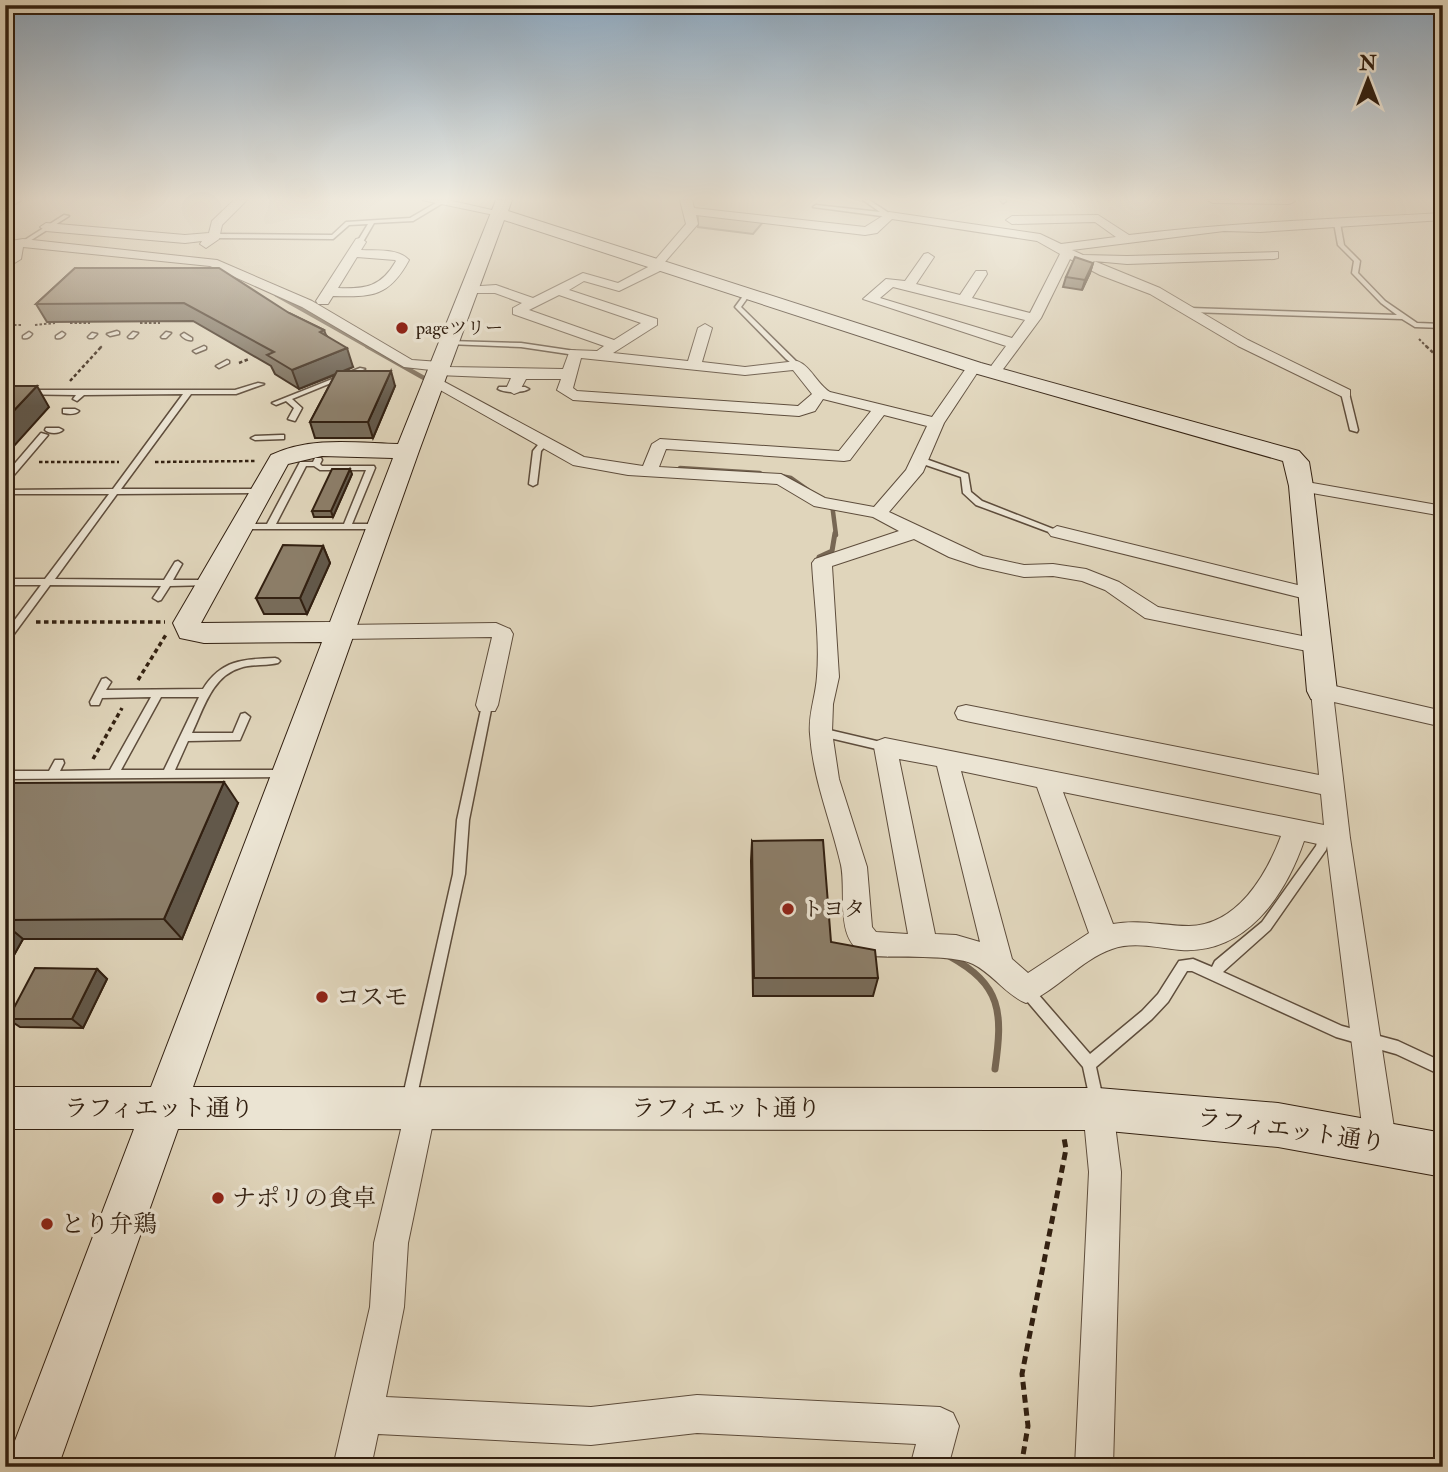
<svg xmlns="http://www.w3.org/2000/svg" width="1448" height="1472" viewBox="0 0 1448 1472" font-family="'IM FELL Double Pica','Noto Serif JP',serif">
<style>
.green{fill:#c2b69e;stroke:#7a6b58;stroke-width:2}
.lines{fill:none;stroke-linecap:round;stroke-linejoin:round}
.stream-far3{stroke:#776754;stroke-width:3.5}
.stream-far2{stroke:#776754;stroke-width:4.5}
.stream-far1{stroke:#776754;stroke-width:5}
.stream{stroke:#776754;stroke-width:7}
.lane-casing{stroke:#5e4d3c;stroke-width:3}
.street-casing{stroke:#5e4d3c;stroke-width:2}
.secondary-casing{stroke:#322011;stroke-width:2}
.path-far3{stroke:#322011;stroke-width:2;stroke-dasharray:2.5 2;stroke-linecap:butt}
.path-far2{stroke:#322011;stroke-width:2.5;stroke-dasharray:3.5 2.5;stroke-linecap:butt}
.path-far1{stroke:#322011;stroke-width:3.5;stroke-dasharray:4.5 3.5;stroke-linecap:butt}
.path{stroke:#322011;stroke-width:5;stroke-dasharray:8 5;stroke-linecap:butt}
.lane{fill:#ebe4d3;fill-rule:evenodd}
.street{fill:#ebe4d3;fill-rule:evenodd}
.secondary{fill:#ebe4d3;fill-rule:evenodd}
.wall{fill:#786c5a;stroke:#322011;stroke-width:2}
.shaded-wall{fill:#62584a;stroke:#322011;stroke-width:2}
.building{fill:#8c7e69;stroke:#322011;stroke-width:2}
.poi-dot{fill:#8f2418;stroke:#ebe4d3;stroke-width:2.5}
.labels{text-anchor:middle;stroke-width:7;stroke-linejoin:round;paint-order:stroke}
.far-poi-label{font-size:18px;fill:#322011;stroke:#ebe4d3;text-anchor:start}
.poi-label{font-size:21px;fill:#322011;stroke:#ebe4d3;text-anchor:start}
.near-poi-label{font-size:24px;fill:#322011;stroke:#ebe4d3;text-anchor:start}
.near-street-label{font-size:24px;fill:#322011;stroke:#ebe4d3}
</style>
<rect width="100%" height="100%" fill="#e0d5bb"/>
<filter id="stains"><feTurbulence type="fractalNoise" baseFrequency=".00286" numOctaves="4"/><feColorMatrix values="0 0 0 0 .2 0 0 0 0 .09 0 0 0 0 .02 0 0 0 .5 -.17"/></filter>
<radialGradient id="worn" r=".72"><stop offset=".6" stop-color="#630" stop-opacity="0"/><stop offset="1" stop-color="#630" stop-opacity=".3"/></radialGradient>
<polygon class="green" points="698,212 764,221 753,234 698,227"/>
<g class="lines">
<polyline class="stream-far3" points="276,295 370,348"/>
<g class="stream-far2">
<polyline points="367,346 431,382"/>
<polyline points="680,468 760,473"/>
<polyline points="781,476 791,478 808,490"/>
<polyline points="832,504 836,535"/>
</g>
<polyline class="stream-far1" points="817,563 819,557 832,551 835,533"/>
<path class="stream" d="M949 956C1002 985 1003 1012 995 1069"/>
<defs>
<g id="lane">
<polygon points="15,200 21,200 5,210 5,206"/>
<polygon points="441,200 443,203 413,221 374,223 363,242 360,244 357,242 368,224 349,225 333,239 215,238 212,236 215,234 332,235 346,222 410,218"/>
<polygon points="863,200 869,200 892,215 889,217 813,207 816,205 880,212"/>
<polygon points="1000,200 1006,200 1006,201 1003,203"/>
<polygon points="64,215 69,216 25,244 20,243"/>
<polygon points="1337,221 1340,223 1344,245 1360,261 1358,273 1385,301 1417,323 1443,324 1443,328 1415,327 1402,319 1190,312 1187,310 1190,308 1397,315 1381,303 1352,273 1354,261 1338,245 1334,223"/>
<polygon points="748,291 751,293 741,307 799,364 799,366 795,366 786,359 735,307 746,292"/>
<polygon points="117,331 119,332 119,334 110,336 107,334"/>
<path d="M29 332 32 334C30 337 27 339 23 338V336Z"/>
<path d="M62 332 65 334C63 337 60 339 56 338V336Z"/>
<polygon points="133,332 138,333 133,338 129,338 128,337"/>
<polygon points="166,332 171,333 166,338 162,338 161,337"/>
<polygon points="92,333 97,334 93,338 89,338 88,337"/>
<path d="M184 333 192 338V340C188 341 183 338 181 335Z"/>
<polygon points="449,341 521,343 575,351 578,353 575,355 521,347 447,344 446,343"/>
<polygon points="204,346 206,347 206,349 196,353 193,351"/>
<polygon points="227,360 229,361 229,363 219,368 216,366"/>
<polygon points="360,368 365,369 292,399 302,408 295,421 288,419 294,408 286,401 276,405 272,403"/>
<polygon points="258,383 264,384 236,394 191,394 121,489 261,489 265,491 264,493 117,494 55,579 164,580 175,562 178,561 182,564 173,580 209,580 212,581 213,583 212,585 170,586 161,600 158,601 153,598 161,586 50,585 8,642 5,643 5,633 41,585 5,585 5,579 45,579 109,494 5,494 5,490 113,489 183,394 84,395 77,401 73,399 76,395 5,394 5,390 235,390"/>
<path d="M499 387H525L529 389C522 393 505 393 498 389Z"/>
<polygon points="1342,391 1349,393 1358,430 1357,432 1350,430 1341,393"/>
<path d="M63 409H75L79 411C75 415 68 414 63 413Z"/>
<path d="M46 428H59L63 430C59 434 49 434 45 430Z"/>
<polygon points="41,433 48,435 8,482 5,482 5,475"/>
<polygon points="281,435 284,435 284,439 255,440 251,438 255,436"/>
<polygon points="542,440 549,442 541,451 537,484 533,486 529,484 533,451"/>
<path d="M315 458H321L322 460 320 464 322 466H374L375 468 352 524H378L381 525V529H238V525L241 524H267L300 462H313ZM306 466H314L320 470H366L344 524H276Z"/>
<polygon points="917,458 923,458 968,474 971,492 982,501 1061,532 1057,535 1054,534 976,505 963,493 961,477 917,462"/>
<path d="M275 658 278 659 280 661 278 663C266 666 252 664 240 668 212 676 203 710 192 733H233L241 714 245 713 250 717 240 740 188 741 175 770H286L290 771 291 774 290 777 5 779V771H49L55 760H63L64 763 60 771 110 770 151 697 102 698 99 705H91L90 702 102 679 106 678 111 682 106 690 203 689C221 660 243 659 275 658ZM161 697H199L164 770H121Z"/>
<polygon points="487,701 492,705 469,820 465,874 416,1100 414,1105 409,1107 404,1105 402,1100 453,874 457,820 482,705"/>
<polygon points="821,728 885,743 889,744 890,747 889,750 885,751 817,735 816,732"/>
<polygon points="1324,830 1328,832 1330,835 1326,850 1270,930 1223,972 1342,1026 1398,1041 1443,1062 1443,1076 1396,1054 1336,1037 1192,971 1187,971 1168,1002 1152,1019 1096,1067 1103,1099 1101,1104 1096,1106 1091,1104 1083,1067 1021,994 1019,990 1021,986 1026,984 1031,986 1090,1054 1142,1011 1158,994 1179,961 1193,959 1212,967 1215,961 1262,922 1316,846 1320,832"/>
</g>
<g id="street">
<polygon points="234,200 247,200 222,225 219,239 206,248 200,244 202,241 185,243 46,231 40,227 46,223 185,235 209,233 212,221"/>
<polygon points="422,200 448,200 505,213 499,216"/>
<path d="M680 200H692L694 208 865 227 889 212 1040 234 1061 244 1116 237 1095 222 1012 224 1006 220 1012 216 1098 215 1129 235C1233 222 1338 219 1443 213V220L1260 232 1224 231 1072 250 1083 255 1127 256 1278 252V258L1274 259 1127 264 1094 261 1160 288 1248 340 1350 390V396L1345 398 1238 346 1150 294 1100 275 1070 259 1041 318 998 376H988L986 373 1006 346 863 299 886 279 905 281 924 254 928 253 934 257 916 284 960 295 976 271H986L987 274 972 298 1030 313 1060 254 1037 241 892 219 877 233 865 235 696 215 698 224 664 263V269L619 291 584 281 569 290 657 319V325L613 353 688 361 698 328 705 324 712 328 702 362 745 367 797 361C811 366 817 384 830 392L932 417 969 364H979L981 367 944 423 923 472 889 512 983 556 1024 565 1053 564 1086 569 1119 582 1158 607 1317 639 1324 641 1327 646 1324 651 1317 653 1145 618 1105 590 1082 581 1053 576 1024 577 979 567 949 557 914 539 832 566 839 677 833 704 832 732 839 779 867 867 872 927 876 932 908 934 874 747 877 741 885 738 1324 825 1321 794 966 721 958 719 955 713 958 707 966 705 1319 775 1311 691 1314 685 1322 683 1443 711V727L1334 702 1350 838 1396 1141 1391 1152 1380 1157 1369 1152 1364 1141 1327 846 1304 841C1285 896 1246 954 1181 950 1159 948 1133 941 1112 949 1080 960 1057 991 1026 1003 1006 995 993 974 973 964 952 954 895 958 869 956 833 943 847 895 841 865 831 821 813 780 810 734 808 714 816 696 817 676 820 639 814 600 812 563L815 559 899 531 873 517 814 506 777 484 628 475 573 465 426 382 429 379H439L584 457 643 466 652 444 660 439 839 451 871 411 823 399 815 411 799 416 573 400 557 390 561 379H526L519 392 514 394 506 389 511 378 438 375 431 370 404 367 302 307 210 266 23 247 21 259 5 269V259L11 255V249L5 250V242L23 239 217 260 312 301 412 360 440 362 447 367 563 369 570 350 597 351 604 346 513 314V308L522 303 495 293H466V287L496 285 533 298 583 273 618 283 650 266 686 224ZM893 287 1025 320 1012 338 880 298ZM559 295 641 323 614 340 529 310ZM581 358 745 375 793 370 812 394 798 406 577 391 573 388ZM884 415 927 426 906 470 874 507 825 498 781 474 659 467 666 449 844 461 850 460ZM899 759 937 766 980 942 956 935 935 934ZM961 771 1037 787 1089 933 1028 973 1012 959ZM1063 792 1281 836C1266 876 1237 925 1189 926 1164 926 1139 919 1113 924Z"/>
<polygon points="1207,200 1294,200 1295,201 1289,204 1213,203"/>
<path d="M360 238 366 242 361 250C377 251 398 248 409 260 389 297 372 297 333 296L328 304H318L316 301 356 239ZM357 257 395 260 396 261C381 287 366 289 338 288Z"/>
<polygon points="1301,481 1443,506 1443,516 1295,490 1292,486"/>
<polygon points="1057,526 1310,588 1320,594 1310,600 1051,536 1048,532"/>
<polygon points="496,623 510,629 513,634 498,705 495,711 479,711 476,705 492,637 340,639 330,632 340,625"/>
<polygon points="421,1093 432,1097 436,1108 408,1243 404,1307 386,1397 591,1407 697,1395 940,1407 953,1413 959,1426 948,1467 910,1467 916,1444 697,1433 591,1445 378,1434 371,1467 333,1467 370,1307 374,1243 406,1108 410,1097"/>
<polygon points="1098,1094 1109,1098 1113,1109 1121,1172 1113,1467 1075,1467 1089,1172 1083,1109 1087,1098"/>
</g>
<path id="secondary" d="M496 200H512L508 211 981 363 1299 451 1309 462 1313 486 1337 691 1333 699 1322 702 1311 699 1307 691 1289 486 1283 461 967 371 504 220 419 451 193 1087 1098 1088 1278 1103 1443 1133V1177L1278 1147 1098 1130 178 1129 58 1467H5L134 1129H5V1087H151L322 642 204 643 180 638 173 623 271 455C311 436 356 443 398 444ZM322 456 393 458 330 622 201 623 288 464Z"/>
</defs>
<use href="#lane" class="lane-casing"/>
<use href="#street" class="street-casing"/>
<use href="#secondary" class="secondary-casing"/>
<g class="path-far3">
<polyline points="70,323 90,323"/>
<polyline points="140,323 160,323"/>
<polyline points="5,325 21,325"/>
<polyline points="35,325 55,323"/>
<polyline points="1419,339 1428,348"/>
<polyline points="100,348 103,345"/>
</g>
<g class="path-far2">
<polyline points="1426,346 1443,362"/>
<polyline points="239,363 249,359"/>
<polyline points="70,381 102,346"/>
<polyline points="39,462 119,462"/>
<polyline points="155,462 255,461"/>
</g>
<g class="path-far1">
<polyline points="36,622 165,622"/>
<polyline points="138,680 167,633"/>
<polyline points="93,759 122,708"/>
</g>
<polyline class="path" points="1021,1467 1028,1426 1022,1374 1066,1149 1064,1138"/>
<use href="#lane" class="lane"/>
<use href="#street" class="street"/>
<use href="#secondary" class="secondary"/>
</g>
<g class="wall">
<polygon points="1093,263 1090,273 1082,290 1063,287 1066,277"/>
<polygon points="75,268 289,313 324,330 326,335 353,367 345,371 395,386 373,438 315,438 310,422 335,375 299,389 275,374 271,366 193,321 47,322 36,304"/>
<polygon points="352,474 333,517 314,517 312,511"/>
<polygon points="323,546 330,563 307,614 264,614 256,598"/>
<polygon points="5,783 238,803 182,939 23,939 5,971"/>
<polygon points="752,841 831,942 878,978 873,996 753,996 751,861"/>
<polygon points="97,969 107,979 83,1028 20,1027 8,1019"/>
</g>
<g class="shaded-wall">
<polygon points="1093,263 1090,273 1082,290 1085,280"/>
<polygon points="347,348 353,367 299,389 292,370"/>
<polygon points="391,371 395,386 373,438 368,422"/>
<polygon points="37,386 49,407 5,456 5,420"/>
<polygon points="350,469 352,474 333,517 331,511"/>
<polygon points="323,546 330,563 307,614 300,598"/>
<polygon points="224,782 238,803 182,939 164,919"/>
<polygon points="5,924 23,939 5,971"/>
<polygon points="97,969 107,979 83,1028 72,1019"/>
</g>
<g class="building">
<polygon points="1075,257 1093,263 1085,280 1066,277"/>
<polygon points="75,268 219,268 289,313 324,330 320,332 347,348 292,370 267,355 274,352 184,303 36,304"/>
<polygon points="337,371 391,371 368,422 310,422"/>
<polygon points="5,386 37,386 5,420"/>
<polygon points="332,469 350,469 331,511 312,511"/>
<polygon points="283,545 323,546 300,598 256,598"/>
<polygon points="224,782 164,919 5,920 5,783"/>
<polygon points="823,840 831,942 875,950 878,978 754,978 752,841"/>
<polygon points="35,968 97,969 72,1019 8,1019"/>
</g>
<linearGradient id="sky" x2="0" y2="1"><stop stop-color="#8da8bf"/><stop offset="0.49" stop-color="#f1ece0"/><stop offset="1" stop-color="#f1ece0" stop-opacity="0"/></linearGradient>
<rect width="1448" height="406" fill="url(#sky)"/>
<g class="poi-dot">
<circle cx="402" cy="328" r="7"/>
<circle cx="788" cy="909" r="7"/>
<circle cx="322" cy="997" r="7"/>
<circle cx="218" cy="1198" r="7"/>
<circle cx="47" cy="1224" r="7"/>
</g>
<g class="labels">
<g class="far-poi-label">
<text x="416" y="334">pageツリー</text>
</g>
<g class="poi-label">
<text x="802" y="916">トヨタ</text>
</g>
<g class="near-poi-label">
<text x="336" y="1005">コスモ</text>
<text x="232" y="1206">ナポリの食卓</text>
<text x="61" y="1232">とり弁鶏</text>
</g>
<g class="near-street-label">
<text x="159" y="1116">ラフィエット通り</text>
<text x="726" y="1116">ラフィエット通り</text>
<text transform="translate(1291 1130) rotate(8)" y="8">ラフィエット通り</text>
</g>
</g>
<rect width="1448" height="1472" fill="none" stroke="#e0d5bb" stroke-width="28"/>
<rect x="7" y="7" width="1434" height="1458" fill="none" stroke="#322011" stroke-width="3.5"/>
<rect x="14" y="14" width="1420" height="1444" fill="none" stroke="#322011" stroke-width="2"/>
<g transform="translate(1368 80)" stroke="#ebe4d3" stroke-width="5" paint-order="stroke">
<path d="M0-5L12 26L0 18L-12 26Z" fill="#322011"/>
<text y="-10" font-size="19" font-weight="bold" text-anchor="middle" fill="#322011">N</text>
</g>
<rect width="100%" height="100%" filter="url(#stains)"/>
<rect width="100%" height="100%" fill="url(#worn)"/>
</svg>
